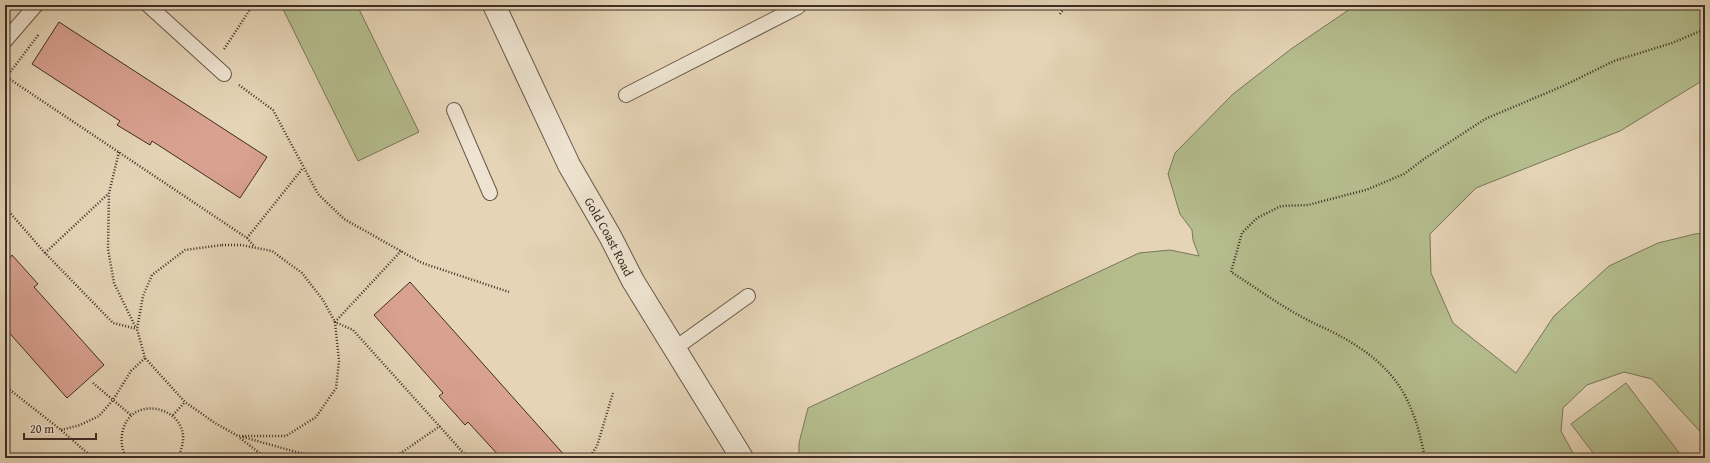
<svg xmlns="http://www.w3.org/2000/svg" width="1710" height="463" viewBox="0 0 1710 463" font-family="'Gentium Book Plus',serif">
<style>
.green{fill:#b5bd8e;stroke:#79765a}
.building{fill:#d9a190;stroke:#3d2e26}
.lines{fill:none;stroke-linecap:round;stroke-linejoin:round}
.service-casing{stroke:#67584a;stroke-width:16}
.minor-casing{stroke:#67584a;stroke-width:24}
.path{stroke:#3d2e26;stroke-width:2.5;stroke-dasharray:1 2;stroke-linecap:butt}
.service{stroke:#eee3d0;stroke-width:14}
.minor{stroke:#eee3d0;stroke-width:22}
.labels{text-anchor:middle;stroke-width:3;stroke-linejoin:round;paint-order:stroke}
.street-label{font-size:13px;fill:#3d2e26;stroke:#eee3d0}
</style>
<rect width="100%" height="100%" fill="#e5d4b6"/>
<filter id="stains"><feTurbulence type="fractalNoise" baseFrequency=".005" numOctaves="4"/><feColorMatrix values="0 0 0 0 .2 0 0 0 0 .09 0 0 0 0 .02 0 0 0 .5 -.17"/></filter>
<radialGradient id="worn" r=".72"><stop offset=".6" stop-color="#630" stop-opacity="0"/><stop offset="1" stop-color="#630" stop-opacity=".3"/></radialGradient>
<g class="green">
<polygon points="281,5 357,5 419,132 358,161"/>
<polygon points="1356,5 1705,5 1705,79 1620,131 1476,188 1430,234 1431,273 1453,323 1516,373 1554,316 1609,266 1658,243 1695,234 1705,233 1705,437 1652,379 1624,372 1587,385 1563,408 1561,431 1573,453 1578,458 799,458 799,443 808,408 1139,253 1170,250 1199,256 1193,240 1192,230 1180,214 1168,174 1175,153 1233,94 1291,49"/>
<polygon points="1626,383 1683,458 1597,458 1571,424"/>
</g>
<g class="building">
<polygon points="59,22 267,157 240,198 152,141 150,145 117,125 120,121 32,64"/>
<polygon points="5,254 9,259 12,255 38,284 34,287 104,365 67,398 5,328"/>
<polygon points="410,282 567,458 501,458 468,422 465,425 439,396 443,393 374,315"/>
</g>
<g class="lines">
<defs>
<g id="service">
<polyline points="148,5 224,74"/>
<polyline points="5,41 36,5"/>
<polyline points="626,95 798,7"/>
<polyline points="454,110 490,193"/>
<polyline points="674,349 748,296"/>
</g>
<g id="minor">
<path id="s1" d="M494 5 569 165 610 236 633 281 742 458"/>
</g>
</defs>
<use href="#service" class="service-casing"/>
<use href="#minor" class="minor-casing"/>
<g class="path">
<polyline points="1060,14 1066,5"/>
<polyline points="224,49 253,5"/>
<polyline points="5,76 247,238 255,247"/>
<polyline points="5,79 39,34"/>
<polyline points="239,85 273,110 318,194 344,219 422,263 509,292"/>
<polyline points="119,152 109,193 108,249 114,283 136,328"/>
<polyline points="5,207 45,253 113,323 137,329"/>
<polyline points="247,238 303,168"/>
<polygon points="222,245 241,245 272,251 302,273 323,300 335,322 339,361 336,388 316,417 286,436 238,436 215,423 185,402 145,358 137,329 143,296 152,275 185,250"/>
<polyline points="401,251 335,322 353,330 468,458"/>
<polyline points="45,253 108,194"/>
<polyline points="93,383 132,416"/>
<polyline points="5,386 61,430 93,458"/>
<polyline points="173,415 185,402"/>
<polyline points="61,430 80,425 99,416 113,400 131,371 145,358"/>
<polyline points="243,437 307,455 356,457 398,455"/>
<polyline points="240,438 266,458"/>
<path d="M127 458C122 451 121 443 122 435 128 387 205 410 177 458"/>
<polyline points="396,458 398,455 440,426"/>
<polyline points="589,458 597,446 613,393"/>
<path d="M1425 458C1413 398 1397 368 1342 337 1330 330 1316 325 1304 318 1279 305 1255 287 1231 272L1242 233 1257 218 1281 206 1308 205 1366 190 1404 174 1424 159 1485 119 1563 86 1614 61 1672 43 1705 29"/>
</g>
<use href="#service" class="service"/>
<use href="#minor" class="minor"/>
</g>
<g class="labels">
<g class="street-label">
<text dy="5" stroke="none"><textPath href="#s1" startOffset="259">Gold Coast Road</textPath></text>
</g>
</g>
<rect width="1710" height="463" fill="none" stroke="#e5d4b6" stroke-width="20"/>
<rect x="6" y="6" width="1698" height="451" fill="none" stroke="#3d2e26" stroke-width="2"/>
<rect x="10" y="10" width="1690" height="443" fill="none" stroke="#3d2e26"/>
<path d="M24 433v6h72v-6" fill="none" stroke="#3d2e26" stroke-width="2"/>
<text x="30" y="433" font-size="12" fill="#3d2e26" stroke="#eee3d0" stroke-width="3" paint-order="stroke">20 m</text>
<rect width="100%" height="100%" filter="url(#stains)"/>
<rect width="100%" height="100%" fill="url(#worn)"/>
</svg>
